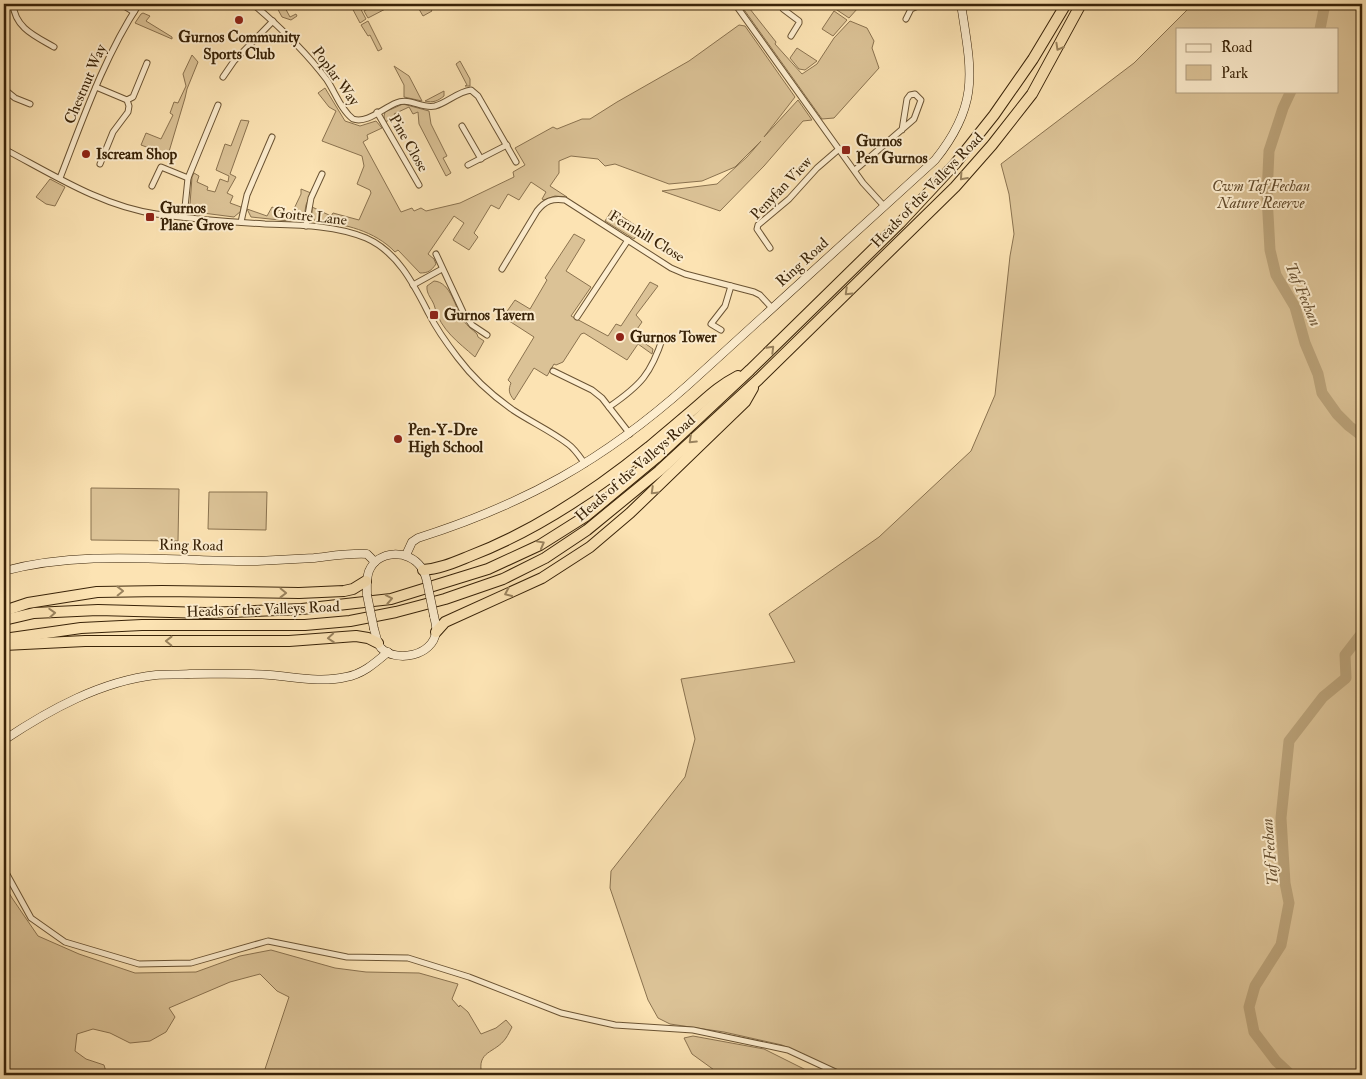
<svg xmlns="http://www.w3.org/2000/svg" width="1366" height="1079" viewBox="0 0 1366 1079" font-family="'IM FELL Double Pica',serif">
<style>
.green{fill:#dbc296;stroke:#8a724f;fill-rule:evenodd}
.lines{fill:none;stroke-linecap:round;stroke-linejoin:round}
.river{stroke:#baa279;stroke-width:11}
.street-casing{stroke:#6a5333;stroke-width:7}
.secondary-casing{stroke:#392308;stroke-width:9}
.highway-casing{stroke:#392308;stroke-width:12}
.street{stroke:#fdedce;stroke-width:5}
.secondary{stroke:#fdedce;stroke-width:8}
.highway{stroke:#fce3b3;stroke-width:10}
.secondary-bridge-casing{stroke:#392308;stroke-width:9;stroke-linecap:butt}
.secondary-bridge{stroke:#fdedce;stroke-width:8}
.oneway{stroke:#9a835e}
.poi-dot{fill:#8f2418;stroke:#fdedce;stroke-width:2}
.labels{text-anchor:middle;stroke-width:4;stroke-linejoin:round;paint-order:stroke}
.poi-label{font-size:15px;font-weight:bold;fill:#392308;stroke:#fdedce;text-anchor:start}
.street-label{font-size:15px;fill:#392308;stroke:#fdedce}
.park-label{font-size:15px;font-style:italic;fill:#624b2c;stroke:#fdedce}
.water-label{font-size:16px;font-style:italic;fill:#664f30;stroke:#fdedce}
</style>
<rect width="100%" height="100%" fill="#fce3b3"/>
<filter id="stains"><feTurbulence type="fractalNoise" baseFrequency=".004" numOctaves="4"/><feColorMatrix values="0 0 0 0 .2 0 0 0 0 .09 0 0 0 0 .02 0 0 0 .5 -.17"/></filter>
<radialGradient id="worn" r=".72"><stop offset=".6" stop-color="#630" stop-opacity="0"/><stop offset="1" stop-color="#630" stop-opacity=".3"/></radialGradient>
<g class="green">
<polygon points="275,4 283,4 290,17 296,14 297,16 291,20 282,17"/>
<polygon points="350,4 358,4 366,19 360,23"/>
<polygon points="377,4 395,4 368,18 364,11"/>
<polygon points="416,4 428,5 432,11 423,16"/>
<polygon points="740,4 746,4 776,42 775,44 802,74 817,64 834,38 850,21 867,28 874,41 872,48 879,68 834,118 822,119"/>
<polygon points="828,4 851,4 858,8 849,18"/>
<path d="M1193 4H1362V1075H846L782 1045 724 1032 670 1024 658 1018 648 1000 610 888 611 871 685 777 695 739 681 679 795 662 769 614 879 537 971 451 995 395 1010 256 1014 234 1009 194 1001 164 1134 63ZM1177 29H1337V91H1177Z"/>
<polygon points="834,11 847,20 833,36 822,29"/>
<polygon points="143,13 150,16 146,21 172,37 172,39 135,23 141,14"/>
<polygon points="368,21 382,49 378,51 370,35 368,36 361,25"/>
<path d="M739 25 745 26 795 97 764 137 798 100 812 120 803 121 764 166 720 211 662 191 717 184 747 157 761 141 735 167 702 181 669 184 615 164 605 166 598 159 571 156 559 161V173L550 186 567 197 555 196 544 200 542 199 546 192 531 182 519 200 508 194 499 209 491 205 474 233 478 237 469 250 453 240 464 223 454 216 428 254 434 259 436 264C431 271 428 273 420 273L398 250 395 252C375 231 344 223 316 222L312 217V207L331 216 333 213 359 220 371 193 370 190 357 184 364 166 362 156 322 141 336 111 329 107 318 93 325 88 345 121 360 126 376 121 382 128 367 135 368 139 363 142 401 212 412 208 414 211 421 208 426 211 460 203 514 177 513 172 525 165 515 148 553 127 557 129 582 119H590L617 102 689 61Z"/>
<polygon points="797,48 817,61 805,70 799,69 790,58"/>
<polygon points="192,55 198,62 187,89 185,98 168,155 141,145 146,133 161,139 173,115 170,113 174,102 178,103 186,86 183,74"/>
<polygon points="460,61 470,79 470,86 465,86 467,85 456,64"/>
<polygon points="394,66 409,76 422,101 404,97 404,85"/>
<path d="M444 91V96C438 101 433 103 425 101Z"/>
<polygon points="403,104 429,111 431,124 447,156 443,158 451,173 446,176 419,124 418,112 413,114 409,107 394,114 396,117 385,122 384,116 385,112"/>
<polygon points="241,120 249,121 230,174 236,177 227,193 233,196 230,203 241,207 241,211 234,217 195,212 190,204 192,177 194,173 199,176 197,182 208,187 207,190 215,192 220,179 228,182 229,176 216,170 225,144 231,146"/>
<polygon points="50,179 65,187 55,206 46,204 36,197"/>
<polygon points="301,189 311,193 306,205 304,217 301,220 289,221 251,217 247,209 267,216 272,207 287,214 292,213 301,194"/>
<polygon points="612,210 641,229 634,239 605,221"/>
<path d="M574 234 585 240 566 271 591 287 571 316 608 336 616 324 621 326 650 282 658 286 636 315 642 322 633 335 653 349 652 354 638 344 627 360 584 333 581 334 563 362 556 365 554 364 547 376 534 368 514 400C509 394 508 390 511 383L508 380 534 337 503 317 515 300 530 309 547 280 545 278Z"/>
<path d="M434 281C451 282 455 308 463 320 467 326 473 330 477 334L478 337 484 341 475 357C458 342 441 330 435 308 433 299 426 295 427 286Z"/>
<polygon points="91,488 179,489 178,541 91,540"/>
<polygon points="209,492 267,492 266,530 208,529"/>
<path d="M4 884 12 898 38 936 79 954 135 973 196 972 240 956 271 950 335 968 366 972 419 973 458 984 452 999 459 1007 460 1005 468 1012 481 1034 496 1028 506 1020 512 1027C510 1031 508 1035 506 1038 495 1054 476 1050 482 1075H260L265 1069 289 997 277 991 260 974 230 982 169 1008 175 1017 166 1032 150 1041 130 1043 110 1033 93 1029 77 1034 75 1051 86 1059 104 1065 107 1075H4Z"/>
<polygon points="693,1036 764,1049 816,1075 721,1075 692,1054 684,1038"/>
</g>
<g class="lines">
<g class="river">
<polyline points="1320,29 1325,4"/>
<polyline points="1291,91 1283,108 1269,151 1267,196 1270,250 1276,275 1295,307 1305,343 1318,374 1322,393 1337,414 1349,426 1362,436"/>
<polyline points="1291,1075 1276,1061 1254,1032 1249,1007 1255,986 1281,945 1289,903 1285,883 1281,818 1289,741 1323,697 1346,678 1345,655 1362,633"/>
</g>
<defs>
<g id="street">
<path d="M13 4C15 28 35 36 54 47"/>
<polyline points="121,4 134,12"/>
<path d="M253 4C280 27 306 52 327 80 335 92 341 110 353 119 367 124 383 108 396 103 410 97 421 109 435 106 447 103 457 92 471 90L478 96 516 162"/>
<polyline points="735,4 863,183 884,206"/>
<polyline points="783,4 783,9 799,21 799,23 791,36"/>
<polyline points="906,19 911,9 922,4"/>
<polyline points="223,77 234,61 273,21"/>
<polyline points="96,87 127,100"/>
<polyline points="4,89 15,98 30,104"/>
<polyline points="377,112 419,185"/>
<polyline points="462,126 481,159"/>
<path d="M4 149C52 174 101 206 156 214 192 219 229 222 265 224 298 225 335 225 366 238 398 252 414 285 429 314 437 330 448 345 458 358 473 378 493 396 513 410 531 422 551 431 568 444 575 449 580 457 585 464"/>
<polyline points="100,164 113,132 128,112 129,106 127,100 133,97 147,63"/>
<polyline points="468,165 507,145"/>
<polyline points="855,170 914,119 921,100 915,94 910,95 907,99 902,130"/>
<path d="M60 178C83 119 104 57 139 4"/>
<polyline points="152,186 161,167 188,178"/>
<polyline points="184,217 188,178 218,105"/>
<polyline points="241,222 247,195 272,137"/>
<polyline points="306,226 311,198 322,174"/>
<polyline points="770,248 757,229 758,225 789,199 817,168 839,149"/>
<polyline points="436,254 464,314 472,325 487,335"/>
<path d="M502 269 537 211C545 201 552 198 565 200L671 268 685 274 754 292 760 295 772 308"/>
<polyline points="413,285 442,269"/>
<polyline points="577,317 628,240"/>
<polyline points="721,330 711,324 725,306 731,286"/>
<polyline points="553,371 592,390 602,398 630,434"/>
<path d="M609 407C641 385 651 374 663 337"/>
<polyline points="4,869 31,918 65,942 139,964 191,963 268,941 347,957 408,958 469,977 561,1013 615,1025 693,1030 788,1050 842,1075"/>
</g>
<g id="secondary">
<path d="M406 555 412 542 418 538C525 504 604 460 688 385L935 160C981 103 971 70 961 4"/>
<path d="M4 571C87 549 172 562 257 561 276 560 295 559 314 558 332 556 349 553 367 554L375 562"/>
<path d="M367 595C367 587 366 579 369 571 378 550 408 549 421 567 424 571 426 577 427 582"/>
<path d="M374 629C376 635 377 643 381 648 396 663 433 656 436 632 437 627 435 621 434 616"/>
<path d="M4 740C49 710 101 681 156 675 167 674 179 675 190 674 217 674 244 673 270 675 295 677 321 683 346 677 363 674 375 663 388 652"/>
</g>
<g id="highway">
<path d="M423 570C440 569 455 562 470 556 535 531 595 491 649 447 664 434 680 421 695 408 711 394 719 386 738 376"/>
<polyline points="4,611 28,603 97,592 162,591 299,593 344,591 353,589 366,581"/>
<polyline points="4,620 34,613 98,610 206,613 302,609 391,599 488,569 540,545 586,516 656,458 750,370 900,223 955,164 994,115 1033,59 1066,4"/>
<polyline points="436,632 445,622 542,578 590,547 630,513 745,402 753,388"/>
<polyline points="4,639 81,628 142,625 305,625 350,621 396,612 445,599 503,579 545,558 587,530 659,471 759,379 955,187 992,145 1032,94 1081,4"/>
<polyline points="4,645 85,641 289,641 356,636 368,638 378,643"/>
</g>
</defs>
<use href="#street" class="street-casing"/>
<use href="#secondary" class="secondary-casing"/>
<use href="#highway" class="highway-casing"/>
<use href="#street" class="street"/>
<use href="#secondary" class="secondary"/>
<use href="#highway" class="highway"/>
<defs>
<g id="secondary-bridge">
<polyline points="427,582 434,616"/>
<polyline points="367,595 374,629"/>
</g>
</defs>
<use href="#secondary-bridge" class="secondary-bridge-casing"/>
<use href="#secondary-bridge" class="secondary-bridge"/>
</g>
<defs><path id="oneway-chevron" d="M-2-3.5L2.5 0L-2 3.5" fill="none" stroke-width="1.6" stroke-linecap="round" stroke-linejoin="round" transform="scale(1.25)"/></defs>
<g class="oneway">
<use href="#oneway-chevron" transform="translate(1059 47) rotate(119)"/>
<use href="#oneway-chevron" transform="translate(963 177) rotate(132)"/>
<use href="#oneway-chevron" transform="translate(848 292) rotate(136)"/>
<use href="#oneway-chevron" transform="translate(771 349) rotate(-45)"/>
<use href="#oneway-chevron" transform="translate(692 440) rotate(137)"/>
<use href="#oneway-chevron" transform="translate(654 491) rotate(136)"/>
<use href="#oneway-chevron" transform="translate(541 544) rotate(-29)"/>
<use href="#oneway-chevron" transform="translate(120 591) rotate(-1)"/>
<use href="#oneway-chevron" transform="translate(283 593) rotate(1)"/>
<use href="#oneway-chevron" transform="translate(508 593) rotate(155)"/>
<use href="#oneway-chevron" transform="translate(389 599) rotate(-11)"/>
<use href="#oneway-chevron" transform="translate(52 613) rotate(-3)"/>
<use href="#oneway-chevron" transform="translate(331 638) rotate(176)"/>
<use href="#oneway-chevron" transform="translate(169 641) rotate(-179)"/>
</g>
<g class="poi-dot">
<circle cx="239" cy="20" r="5"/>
<rect x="841" y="145" width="10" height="10" rx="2.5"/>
<circle cx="86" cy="154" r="5"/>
<rect x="145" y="212" width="10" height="10" rx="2.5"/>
<rect x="429" y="310" width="10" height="10" rx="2.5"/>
<circle cx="620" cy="337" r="5"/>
<circle cx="398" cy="439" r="5"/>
</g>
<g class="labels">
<g class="poi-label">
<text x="239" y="42" text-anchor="middle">Gurnos Community<tspan x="239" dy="17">Sports Club</tspan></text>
<text x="856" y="146">Gurnos<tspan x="856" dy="17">Pen Gurnos</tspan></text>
<text x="96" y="159">Iscream Shop</text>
<text x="160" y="213">Gurnos<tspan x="160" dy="17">Plane Grove</tspan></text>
<text x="444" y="320">Gurnos Tavern</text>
<text x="630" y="342">Gurnos Tower</text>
<text x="408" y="435">Pen-Y-Dre<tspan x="408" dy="17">High School</tspan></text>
</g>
<g class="street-label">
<text transform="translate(336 76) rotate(54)" y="5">Poplar Way</text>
<text transform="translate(85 84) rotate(-67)" y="5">Chestnut Way</text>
<text transform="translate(409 143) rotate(60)" y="5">Pine Close</text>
<text transform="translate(781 188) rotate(-46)" y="5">Penyfan View</text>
<text transform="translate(927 190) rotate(-46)" y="5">Heads of the Valleys Road</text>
<text transform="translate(310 216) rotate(6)" y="5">Goitre Lane</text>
<text transform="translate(647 236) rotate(31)" y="5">Fernhill Close</text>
<text transform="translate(802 262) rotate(-42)" y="5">Ring Road</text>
<text transform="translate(635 468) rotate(-41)" y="5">Heads of the Valleys Road</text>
<text transform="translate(191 545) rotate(1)" y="5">Ring Road</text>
<text transform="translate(263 609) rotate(-2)" y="5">Heads of the Valleys Road</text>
</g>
<g class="park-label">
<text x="1261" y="191">Cwm Taf Fechan<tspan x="1261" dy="17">Nature Reserve</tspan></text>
</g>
<g class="water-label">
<text transform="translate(1304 294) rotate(67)" y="6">Taf Fechan</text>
<text transform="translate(1269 852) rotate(-95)" y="6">Taf Fechan</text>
</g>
</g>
<rect width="1366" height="1079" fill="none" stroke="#fce3b3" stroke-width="20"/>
<rect x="5" y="5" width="1356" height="1069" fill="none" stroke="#392308" stroke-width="2.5"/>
<rect x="10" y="10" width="1346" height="1059" fill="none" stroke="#392308"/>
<rect x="1176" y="28" width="162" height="65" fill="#fdedce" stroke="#af9c7f"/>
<rect x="1186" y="44" width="25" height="8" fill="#fdedce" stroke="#af9c7f"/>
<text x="1221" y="52" font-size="15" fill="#392308">Road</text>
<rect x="1186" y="65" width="25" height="15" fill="#dbc296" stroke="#af9c7f"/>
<text x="1221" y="78" font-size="15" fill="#392308">Park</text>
<rect width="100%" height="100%" filter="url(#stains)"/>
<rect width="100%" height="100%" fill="url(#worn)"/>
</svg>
